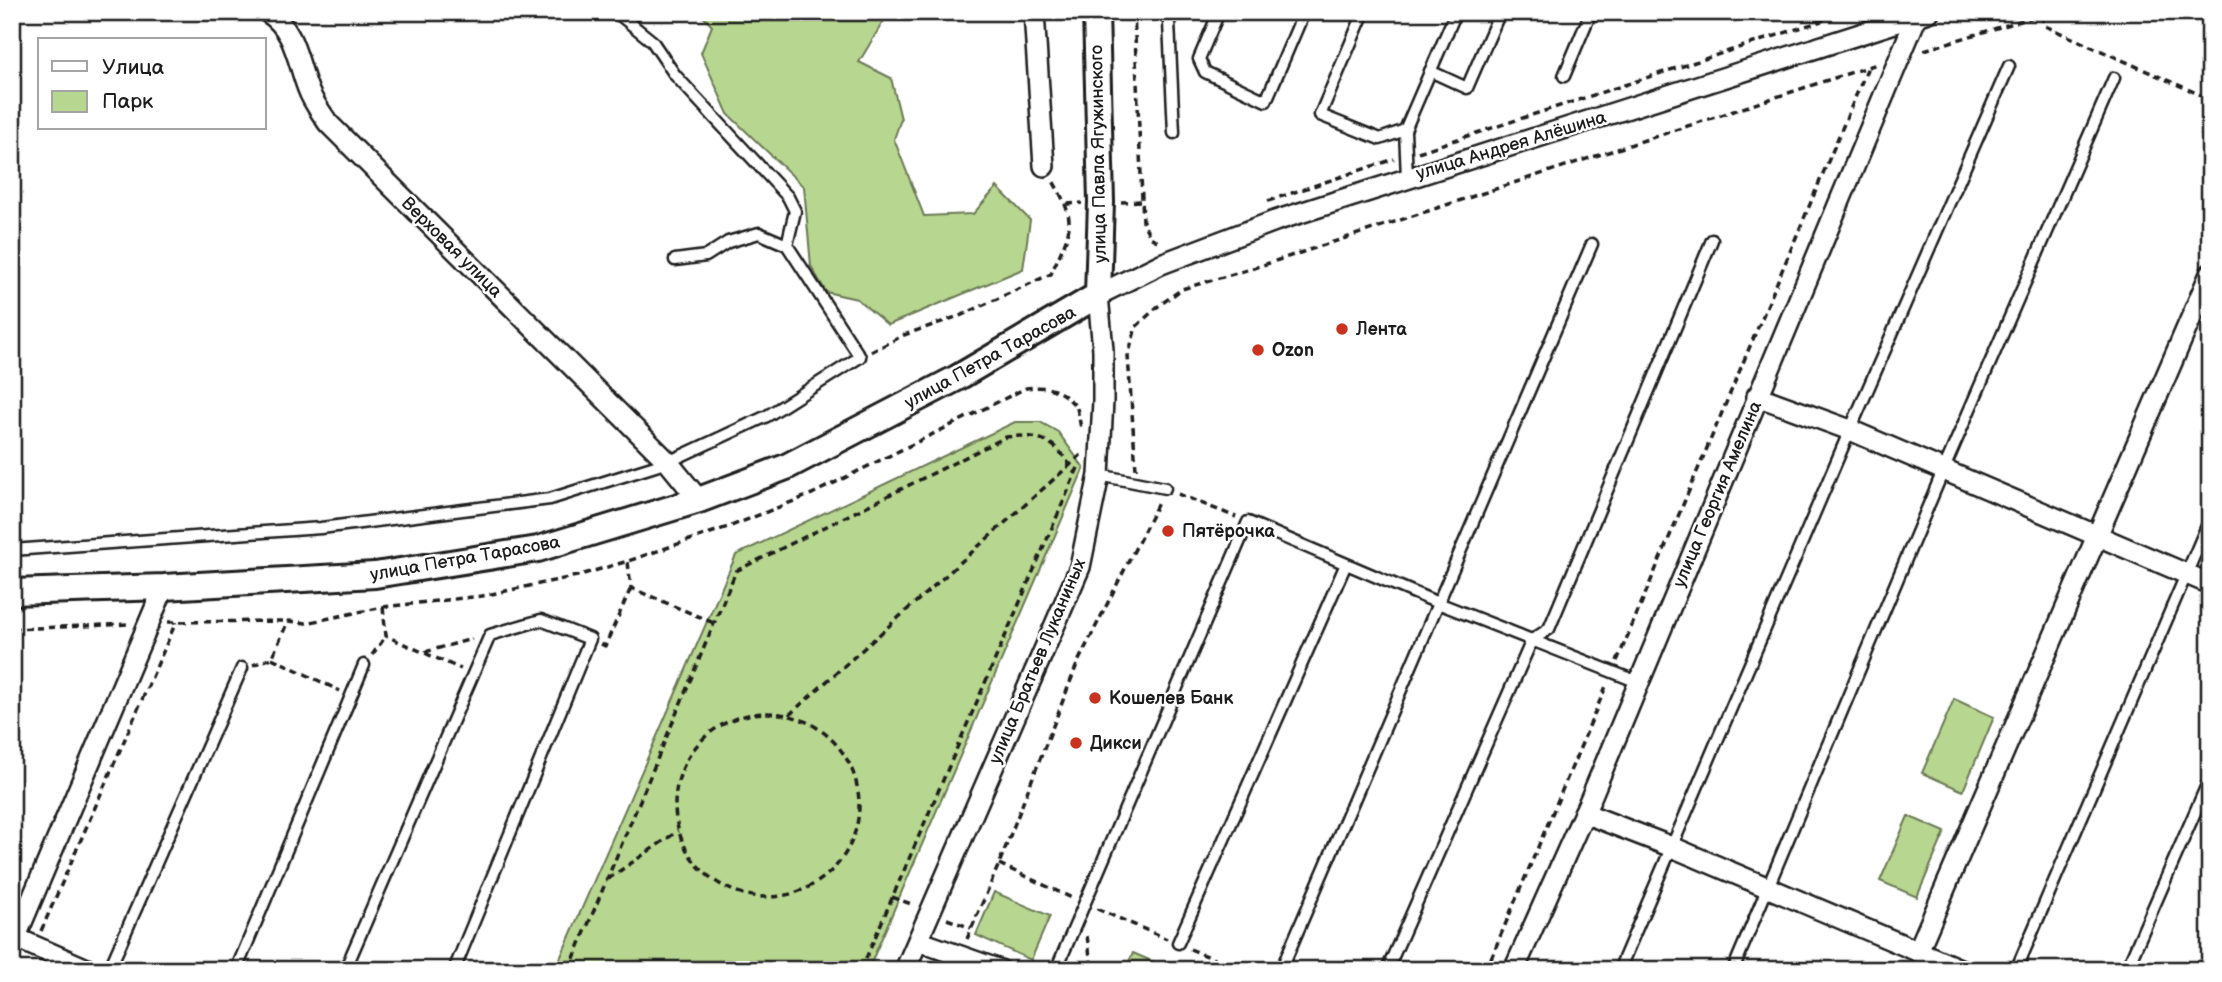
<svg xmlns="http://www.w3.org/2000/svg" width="2222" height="982" viewBox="0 0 2222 982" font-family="'Balsamiq Sans',sans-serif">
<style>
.green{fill:#b7d68f;stroke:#6a7956;stroke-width:2}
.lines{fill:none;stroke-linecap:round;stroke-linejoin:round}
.service-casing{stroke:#1c1c1c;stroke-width:15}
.minor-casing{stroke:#1c1c1c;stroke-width:24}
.tertiary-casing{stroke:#1c1c1c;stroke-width:30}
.path{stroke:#1c1c1c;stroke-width:3.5;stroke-dasharray:7 5;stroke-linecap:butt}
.service{stroke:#fff;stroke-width:10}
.minor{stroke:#fff;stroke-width:19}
.tertiary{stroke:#fff;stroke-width:24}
.poi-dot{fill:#c8321e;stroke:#fff;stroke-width:2.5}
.labels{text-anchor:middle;stroke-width:5;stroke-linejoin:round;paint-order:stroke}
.street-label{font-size:18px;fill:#1c1c1c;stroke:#fff}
.poi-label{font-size:18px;font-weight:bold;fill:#1c1c1c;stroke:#fff;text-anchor:start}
</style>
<rect width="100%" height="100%" fill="#fff"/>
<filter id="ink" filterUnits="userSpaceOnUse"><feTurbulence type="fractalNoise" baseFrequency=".0143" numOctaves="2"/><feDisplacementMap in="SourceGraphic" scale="14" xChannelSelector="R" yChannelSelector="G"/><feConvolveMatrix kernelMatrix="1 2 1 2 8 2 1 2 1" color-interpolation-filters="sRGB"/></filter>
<g filter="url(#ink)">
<g class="green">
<polygon points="699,12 889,12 859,62 891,78 901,119 894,139 924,216 973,214 997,187 1030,220 1023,269 888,325 857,299 826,292 811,266 804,187 728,114 701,53 712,26"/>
<polygon points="1015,422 1040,422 1058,432 1084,468 868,970 555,970 736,555"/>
<polygon points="1954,699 1994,717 1963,791 1922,773"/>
<polygon points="1908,816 1945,832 1917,897 1880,881"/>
<polygon points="994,892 1050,916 1031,960 976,935"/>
<polygon points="1133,953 1172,970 1125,970"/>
</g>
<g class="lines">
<defs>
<g id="service">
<polyline points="616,12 652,41 675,75 788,197 795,211 787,245"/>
<polyline points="1173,12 1169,22 1174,133"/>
<polyline points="1219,12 1199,59 1205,72 1266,101 1304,12"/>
<polyline points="1364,12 1320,115 1380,139 1405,130"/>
<polyline points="1430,71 1467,88 1500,12"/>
<polyline points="1564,76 1591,12"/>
<polyline points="1407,178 1405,130 1456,12"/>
<polyline points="1099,475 1165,488"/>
<polyline points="12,550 321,528 550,499 668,462 767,416 860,357 787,245 759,233 728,242 706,256 675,260"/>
<polyline points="1178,943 1346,564"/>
<polyline points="109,970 242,668"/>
<polyline points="236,970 364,665"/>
<polyline points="345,970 490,635 541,620 590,639 454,970"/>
<polyline points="1056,970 1248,522 1438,603 1638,682"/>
<polyline points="1281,970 1592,244"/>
<polyline points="1387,970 1532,640 1549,629 1712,240"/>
<polyline points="1619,970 1850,430 2009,66"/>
<polyline points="1733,970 1943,471 2114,78"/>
<polyline points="2016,970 2210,519"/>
<polyline points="2126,970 2210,778"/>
</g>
<g id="minor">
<path d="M267 12C295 29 297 61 308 89 312 101 321 112 328 123L668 462 699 500"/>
<polyline points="1034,12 1044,166"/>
<polyline points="1757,396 1850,430 2210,584"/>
<polyline points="1584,813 1672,847 1962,970"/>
<polyline points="16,938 89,970"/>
<polyline points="918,941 1000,970"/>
<polyline points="12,946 164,587"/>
<polyline points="1918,951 2210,274"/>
<polyline points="905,970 1080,567 1099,475 1103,401 1103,350 1098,295 1161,264 1275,221 1929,12"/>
<polyline points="1514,970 1590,800 1917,16"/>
</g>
<polyline id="tertiary" points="12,592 164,587 375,575 538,549 699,500 786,467 957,378 1098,295 1101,202 1096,12"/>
</defs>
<use href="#service" class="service-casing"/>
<use href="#minor" class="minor-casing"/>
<use href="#tertiary" class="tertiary-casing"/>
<g class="path">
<polyline points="1134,12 1143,222 1150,237 1161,243"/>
<polyline points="2041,15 2045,26 2210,99"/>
<polyline points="1924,50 2050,12"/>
<polyline points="1418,152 1849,12"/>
<polyline points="1268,201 1394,159"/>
<polyline points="1121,202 1141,201"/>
<polyline points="1067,204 1082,203"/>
<path d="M871 352 904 335 962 315 1051 274C1070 230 1079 225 1053 181"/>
<polyline points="1077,408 1081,428"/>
<polyline points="1136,469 1128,356 1136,327 1157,307 1182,289 1257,267 1877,64"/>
<polyline points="1178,494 1236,517"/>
<polyline points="628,562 631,588 714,623"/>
<polyline points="383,607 386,636 461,669"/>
<path d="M168 622 288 621 306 623 383 607 482 596 577 576 628 561 731 526 812 494 1026 388C1048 385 1063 390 1077 408"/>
<polyline points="12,629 129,624"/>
<polyline points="601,644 605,646 631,588"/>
<polyline points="425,652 472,639"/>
<polyline points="372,655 386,636"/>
<polyline points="272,658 340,691"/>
<polyline points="1617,661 1868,67"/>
<polyline points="253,665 272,658 288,621"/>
<circle cx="767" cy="805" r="92"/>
<polyline points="789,715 1081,455"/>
<polyline points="999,864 1074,899"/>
<polyline points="608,879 678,831"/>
<polyline points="892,897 914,905"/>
<polyline points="1097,909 1167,939"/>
<polyline points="947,919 971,928"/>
<polyline points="41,931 176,622"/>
<polyline points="1087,936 1092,970"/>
<polyline points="967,939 999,864 1078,662 1159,501"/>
<polyline points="1190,949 1241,970"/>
<path d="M569 970 736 571 1006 437C1043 433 1057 442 1075 474"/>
<polyline points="861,970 1080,463"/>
<polyline points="1486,970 1607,684"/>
</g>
<use href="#service" class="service"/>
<use href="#minor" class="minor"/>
<use href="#tertiary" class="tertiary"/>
</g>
</g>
<g class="poi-dot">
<circle cx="1342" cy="329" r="7"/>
<circle cx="1258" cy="350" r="7"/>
<circle cx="1168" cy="531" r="7"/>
<circle cx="1095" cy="698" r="7"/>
<circle cx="1076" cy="743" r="7"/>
</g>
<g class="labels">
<g class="street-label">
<text transform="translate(1511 145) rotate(-17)" y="6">улица Андрея Алёшина</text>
<text transform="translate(1098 154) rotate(-91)" y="6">улица Павла Ягужинского</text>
<text transform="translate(452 247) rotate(45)" y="6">Верховая улица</text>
<text transform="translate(990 357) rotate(-29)" y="6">улица Петра Тарасова</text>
<text transform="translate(1717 494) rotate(-67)" y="6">улица Георгия Амелина</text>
<text transform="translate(465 558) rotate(-10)" y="6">улица Петра Тарасова</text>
<text transform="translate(1037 661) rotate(-67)" y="6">улица Братьев Луканиных</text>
</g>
<g class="poi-label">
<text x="1356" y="335">Лента</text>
<text x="1272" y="356">Ozon</text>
<text x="1182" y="537">Пятёрочка</text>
<text x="1109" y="704">Кошелев Банк</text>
<text x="1090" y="749">Дикси</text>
</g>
</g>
<rect width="2222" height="982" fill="none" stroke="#fff" stroke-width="42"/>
<rect x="21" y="21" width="2180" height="940" fill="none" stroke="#1c1c1c" stroke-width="2.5" filter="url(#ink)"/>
<rect x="38" y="38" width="228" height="91" fill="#ffffff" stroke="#a4a4a4" stroke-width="2"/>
<rect x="52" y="61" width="35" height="10" fill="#ffffff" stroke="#a4a4a4" stroke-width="2"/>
<text x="102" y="74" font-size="21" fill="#1c1c1c">Улица</text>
<rect x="52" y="91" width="35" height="21" fill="#b7d68f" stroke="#a4a4a4" stroke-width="2"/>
<text x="102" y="108" font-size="21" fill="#1c1c1c">Парк</text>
</svg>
